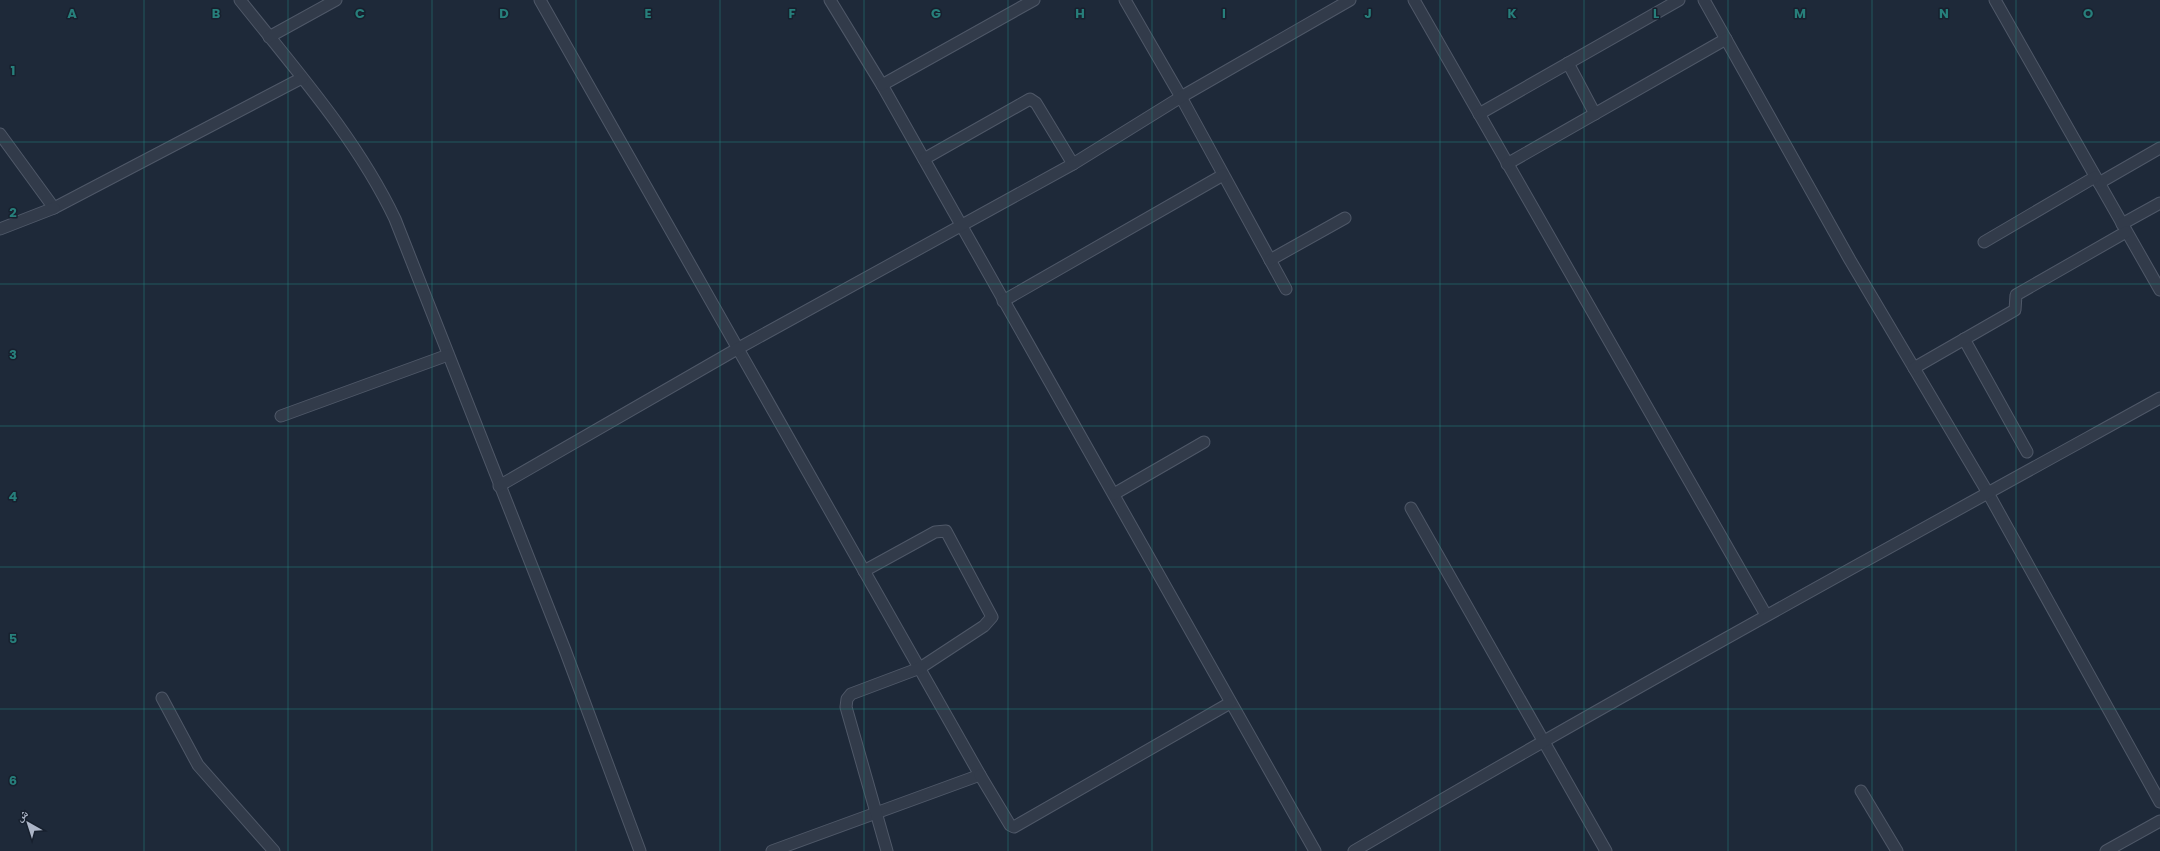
<svg xmlns="http://www.w3.org/2000/svg" width="2160" height="851" viewBox="0 0 2160 851" font-family="Poppins,'Noto Naskh Arabic',sans-serif">
<style>
.lines{fill:none;stroke-linecap:round;stroke-linejoin:round}
.minor-casing{stroke:#4f5868;stroke-width:13}
.minor{stroke:#323b4a;stroke-width:11}
.grid{fill:none;stroke:#277f7b;stroke-width:1;stroke-opacity:0.55}
.grid-label{font-size:13px;text-anchor:middle;font-weight:bold;fill:#277f7b;stroke:#17202e;stroke-width:3;stroke-linejoin:round;paint-order:stroke}
</style>
<rect width="100%" height="100%" fill="#1e2939"/>
<g class="lines">
<defs>
<g id="minor">
<path d="M240 0C295 69 357 139 395 219L565 650 640 851"/>
<polyline points="540,0 980,775 772,851"/>
<polyline points="830,0 882,85 1315,851"/>
<polyline points="1125,0 1181,97 1286,289"/>
<polyline points="1414,0 1766,615"/>
<polyline points="1704,0 1850,260 1988,493 2160,802"/>
<polyline points="1995,0 2160,290"/>
<polyline points="269,37 336,0"/>
<polyline points="1568,63 1595,114"/>
<polyline points="882,85 1034,0"/>
<polyline points="1479,114 1679,0"/>
<polyline points="0,134 54,208 302,78"/>
<polyline points="924,159 1030,99 1036,103 1073,164"/>
<polyline points="1507,164 1726,39"/>
<polyline points="2099,183 2160,148"/>
<polyline points="2122,224 2160,203"/>
<polyline points="0,229 54,208"/>
<polyline points="1984,242 2095,177"/>
<polyline points="1270,260 1345,218"/>
<polyline points="1003,301 1223,175"/>
<polyline points="1964,339 2027,452"/>
<polyline points="1914,368 2015,310 2016,295 2126,232"/>
<polyline points="281,416 448,355"/>
<polyline points="499,486 737,349 1073,164 1181,97 1350,0"/>
<polyline points="1114,494 1204,442"/>
<polyline points="1411,508 1606,851"/>
<polyline points="864,571 935,532 946,531 992,617 984,626 920,668 851,694 847,699 846,707 887,851"/>
<polyline points="162,698 198,765 274,851"/>
<polyline points="980,775 1010,825 1014,827 1230,703"/>
<polyline points="1861,791 1897,851"/>
<path d="M1354 851C1620 695 1890 547 2160 398"/>
<polyline points="2106,851 2160,821"/>
</g>
</defs>
<use href="#minor" class="minor-casing"/>
<use href="#minor" class="minor"/>
</g>
<path class="grid" d="M144 0V851M288 0V851M432 0V851M576 0V851M720 0V851M864 0V851M1008 0V851M1152 0V851M1296 0V851M1440 0V851M1584 0V851M1728 0V851M1872 0V851M2016 0V851M0 142H2160M0 284H2160M0 426H2160M0 567H2160M0 709H2160"/>
<g class="grid-label">
<text x="72" y="18">A</text>
<text x="216" y="18">B</text>
<text x="360" y="18">C</text>
<text x="504" y="18">D</text>
<text x="648" y="18">E</text>
<text x="792" y="18">F</text>
<text x="936" y="18">G</text>
<text x="1080" y="18">H</text>
<text x="1224" y="18">I</text>
<text x="1368" y="18">J</text>
<text x="1512" y="18">K</text>
<text x="1656" y="18">L</text>
<text x="1800" y="18">M</text>
<text x="1944" y="18">N</text>
<text x="2088" y="18">O</text>
<text x="13" y="75">1</text>
<text x="13" y="217">2</text>
<text x="13" y="359">3</text>
<text x="13" y="501">4</text>
<text x="13" y="643">5</text>
<text x="13" y="785">6</text>
</g>
<g transform="translate(28 823) rotate(321)" stroke="#17202e" stroke-width="3" paint-order="stroke">
<path d="M0-3L7 15L0 10L-7 15Z" fill="#acb5c7"/>
<text y="-6" font-size="11" font-weight="bold" text-anchor="middle" fill="#acb5c7">ش</text>
</g>
</svg>
